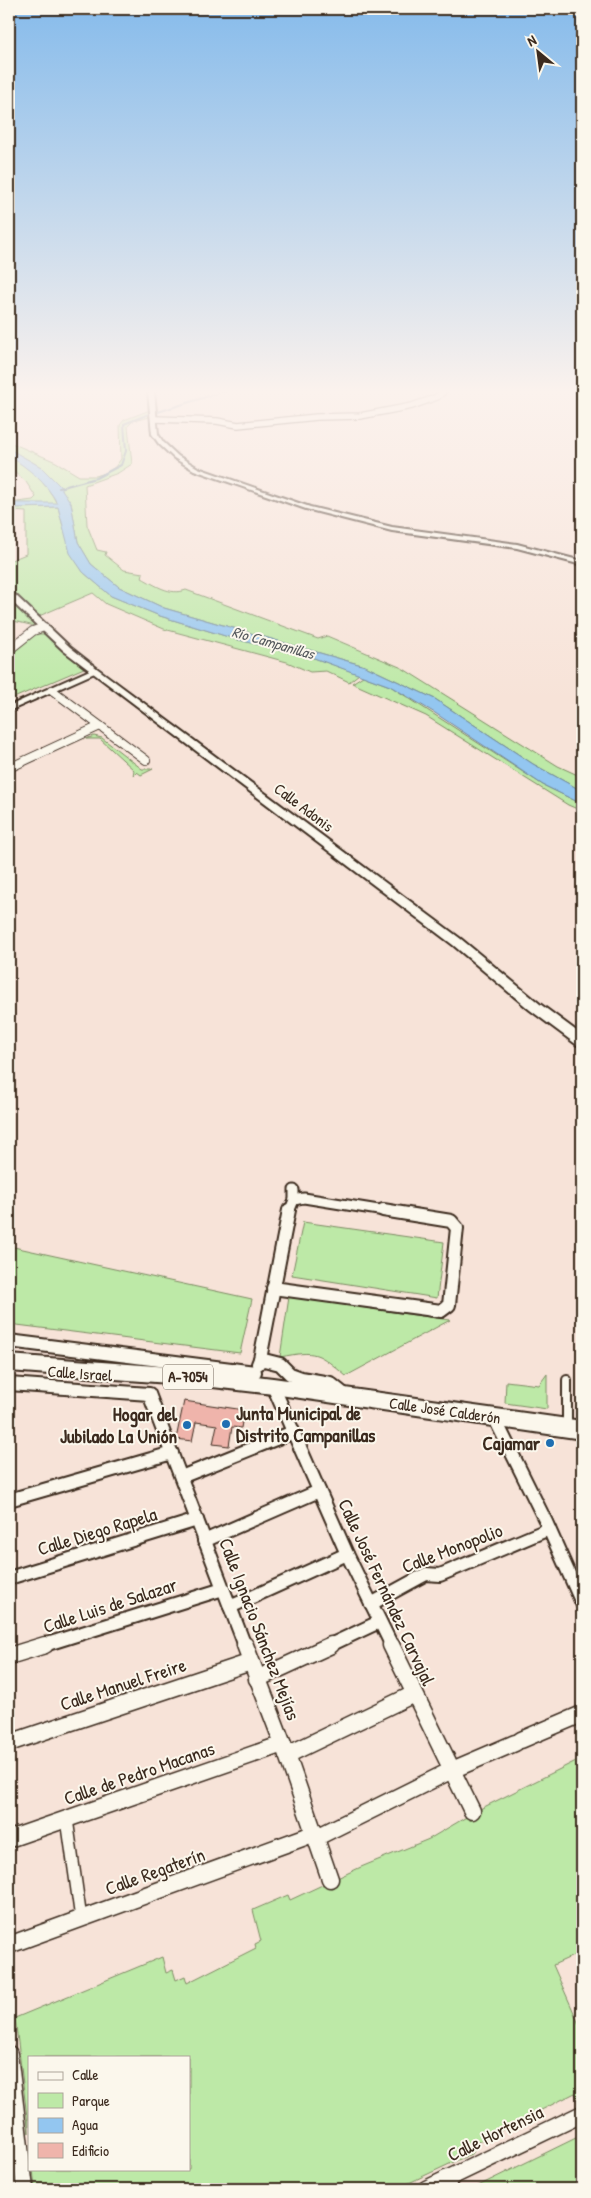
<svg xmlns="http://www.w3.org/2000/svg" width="591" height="2198" viewBox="0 0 591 2198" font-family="'Patrick Hand',sans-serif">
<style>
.green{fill:#bde9a7;stroke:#7c8a62}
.water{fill:#93c6f0;stroke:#70889c}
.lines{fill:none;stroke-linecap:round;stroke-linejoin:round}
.stream{stroke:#70889c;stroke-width:2}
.building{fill:#efb4ab;stroke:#3b2a1e}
.pedestrian-far1-casing{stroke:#3b2a1e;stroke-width:12}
.pedestrian-casing{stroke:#3b2a1e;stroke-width:14}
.minor-far4-casing{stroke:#3b2a1e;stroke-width:8}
.minor-far3-casing{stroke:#3b2a1e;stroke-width:10}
.minor-far2-casing{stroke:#3b2a1e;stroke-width:13}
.minor-far1-casing{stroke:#3b2a1e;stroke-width:16}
.minor-casing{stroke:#3b2a1e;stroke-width:19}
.tertiary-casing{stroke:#3b2a1e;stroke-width:4}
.secondary-casing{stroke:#3b2a1e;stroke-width:4}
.primary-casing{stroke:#3b2a1e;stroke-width:4}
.pedestrian-far1{stroke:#fbf7ec;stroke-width:8}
.pedestrian{stroke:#fbf7ec;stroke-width:11}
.minor-far4{stroke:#fbf7ec;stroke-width:5.5}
.minor-far3{stroke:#fbf7ec;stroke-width:8}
.minor-far2{stroke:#fbf7ec;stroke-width:9}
.minor-far1{stroke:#fbf7ec;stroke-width:12}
.minor{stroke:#fbf7ec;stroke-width:16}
.tertiary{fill:#fbf7ec;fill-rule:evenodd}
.secondary{fill:#fbf7ec;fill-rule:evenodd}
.primary{fill:#fbf7ec;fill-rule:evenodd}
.poi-dot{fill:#1f6fb2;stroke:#fbf7ec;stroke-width:2}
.labels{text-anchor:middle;stroke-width:4;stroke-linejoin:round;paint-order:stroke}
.far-water-label{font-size:15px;font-style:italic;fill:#55595d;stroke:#fbf7ec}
.shield{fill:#fbf7ec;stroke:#75685c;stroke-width:1}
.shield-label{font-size:15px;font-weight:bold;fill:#3b2a1e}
.street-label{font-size:16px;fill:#3b2a1e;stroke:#fbf7ec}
.near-poi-label{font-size:19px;font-weight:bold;fill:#3b2a1e;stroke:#fbf7ec;text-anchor:end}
.near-street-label{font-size:19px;fill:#3b2a1e;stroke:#fbf7ec}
</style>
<rect width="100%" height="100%" fill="#f7e3d8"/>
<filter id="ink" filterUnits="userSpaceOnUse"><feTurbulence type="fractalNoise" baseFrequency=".02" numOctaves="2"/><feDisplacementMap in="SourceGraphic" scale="10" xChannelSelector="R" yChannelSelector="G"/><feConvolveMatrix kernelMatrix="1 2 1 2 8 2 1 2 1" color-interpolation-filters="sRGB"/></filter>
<g filter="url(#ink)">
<g class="green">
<path d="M150 410V417L133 421 128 426 132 464 118 473 85 485 87 525 97 550 106 552 105 555 124 570 143 573 142 578C155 585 170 596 186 590L318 639 327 636 402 668 558 766 582 777V791L533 764 435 699 365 666 164 608 119 587 91 564 78 542 71 503 41 467 9 449V442L56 462 79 476H96L105 473 115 467 121 459 120 425 124 420Z"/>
<path d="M9 456C30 469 46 482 57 504L9 503 33 500 36 497 26 482 9 466Z"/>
<polygon points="58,507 62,523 83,572 111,596 160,616 235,639 314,658 359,674 349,682 326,671 310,672 287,662 164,629 106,604 93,593 39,616 9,590 9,561 26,554 26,512 9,511 9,508"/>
<polygon points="9,597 37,624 35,626 9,620"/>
<path d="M36 634H46L84 668 9 700C9 670 4 649 36 634Z"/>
<polygon points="363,676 390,686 543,785 582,804 582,811 568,805 426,716 352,683"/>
<polygon points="94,736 102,738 142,769 153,769 141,775 137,772 133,776 134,770 100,739 86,739"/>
<polygon points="303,1222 444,1242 437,1298 292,1275"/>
<polygon points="9,1246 252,1299 240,1353 9,1324"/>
<path d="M289 1297 450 1320 346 1376C317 1352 317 1350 280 1357Z"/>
<polygon points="547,1374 547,1409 505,1403 506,1381 539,1385"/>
<polygon points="582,1758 582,1952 553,1965 582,2031 582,2100 579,2102 575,2093 476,2143 473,2153 396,2189 35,2189 33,2169 189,2169 189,2057 29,2057 29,2133 15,2018 162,1957 166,1973 173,1970 176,1980 185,1976 187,1983 256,1948 255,1944 261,1941 253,1910 288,1895 290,1900 361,1867 429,1839 480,1809"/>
<polygon points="582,2135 582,2189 472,2189"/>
</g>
<path class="water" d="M9 449 41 467 59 485 71 503 78 542 91 564 119 587 164 608 365 666 435 699 533 764 582 791V804L543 785 435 713 390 686 314 658 235 639 160 616 111 596 83 572 70 553 58 507 9 508V503H57C46 482 29 469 9 456Z"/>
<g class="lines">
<g class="stream">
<polyline points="158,412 225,391"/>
<polyline points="59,488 96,478 121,465 126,451 124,424 149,414"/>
</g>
</g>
<polygon class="building" points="184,1401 244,1410 241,1428 232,1427 229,1446 213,1444 217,1425 196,1422 192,1441 176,1439"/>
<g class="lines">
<defs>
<polyline id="pedestrian-far1" points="567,1380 567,1427"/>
<polyline id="pedestrian" points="67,1819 81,1919"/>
<polyline id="minor-far4" points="155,419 217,421 238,425 317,417 360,416 412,406 437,397 444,391"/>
<g id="minor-far3">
<polyline points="9,650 33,631 44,627"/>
<polyline points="52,690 146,760"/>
<polyline points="9,768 100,726"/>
</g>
<g id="minor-far2">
<polyline points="294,1200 304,1198 391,1212"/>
<polyline points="289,1212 294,1200 294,1190"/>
</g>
<g id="minor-far1">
<polyline points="273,1288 441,1311 449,1305 457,1228 451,1221 383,1210"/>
<polyline points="9,1341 255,1372"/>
<polyline points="260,1359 289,1210"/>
<polyline points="258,1364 260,1359 280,1364 290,1374 301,1378 330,1383 345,1395"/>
<polyline points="9,1384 149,1394 245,1646"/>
<polyline points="273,1386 347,1554 392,1646"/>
<polyline points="494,1417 546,1522 582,1603"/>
<polyline points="181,1477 293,1432"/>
<polyline points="9,1500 172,1453"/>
<polyline points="204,1541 319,1491"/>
<polyline points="9,1578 197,1520"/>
<polyline points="371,1604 426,1574 440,1575 549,1529"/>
<polyline points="230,1607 347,1554"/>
<polyline points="41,1646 223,1589"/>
<polyline points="328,1646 379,1622"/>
</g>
<g id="minor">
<polyline points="245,1645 287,1755 330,1879"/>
<polyline points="391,1645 472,1811"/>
<polyline points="9,1656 45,1645"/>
<polyline points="257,1679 331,1645"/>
<polyline points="521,1740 582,1714"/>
<polyline points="9,1743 251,1662"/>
<polyline points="287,1755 414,1694"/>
<polyline points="317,1837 452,1770 515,1743"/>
<polyline points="9,1839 283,1744"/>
<polyline points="9,1945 305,1837 315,1831"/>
<polyline points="9,2054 25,2189"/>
<polyline points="446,2179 449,2189"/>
<polyline points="426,2189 582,2114"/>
</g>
<g id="tertiary">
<polygon points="148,391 154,391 158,434 163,442 178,456 198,468 310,507 392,527 517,544 582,561 582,565 517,548 392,531 306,509 194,470 174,458 159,444 152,434"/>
<polygon points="92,669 99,671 9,711 9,706"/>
</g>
<polygon id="secondary" points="9,591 12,592 70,647 98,669 461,939 540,1004 582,1035 582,1047 577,1045 530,1010 453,945 64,651 9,599"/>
<polygon id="primary" points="9,1355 195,1369 273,1378 582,1421 582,1439 273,1394 195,1385 9,1371"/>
</defs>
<use href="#pedestrian-far1" class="pedestrian-far1-casing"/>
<use href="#pedestrian" class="pedestrian-casing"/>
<use href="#minor-far4" class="minor-far4-casing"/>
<use href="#minor-far3" class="minor-far3-casing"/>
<use href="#minor-far2" class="minor-far2-casing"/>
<use href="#minor-far1" class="minor-far1-casing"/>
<use href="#minor" class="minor-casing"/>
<use href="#tertiary" class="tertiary-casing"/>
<use href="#secondary" class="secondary-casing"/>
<use href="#primary" class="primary-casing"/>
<use href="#pedestrian-far1" class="pedestrian-far1"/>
<use href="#pedestrian" class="pedestrian"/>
<use href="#minor-far4" class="minor-far4"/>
<use href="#minor-far3" class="minor-far3"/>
<use href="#minor-far2" class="minor-far2"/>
<use href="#minor-far1" class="minor-far1"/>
<use href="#minor" class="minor"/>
<use href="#tertiary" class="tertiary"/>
<use href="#secondary" class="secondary"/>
<use href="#primary" class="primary"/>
</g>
</g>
<linearGradient id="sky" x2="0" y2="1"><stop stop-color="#86bbeb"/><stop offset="0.56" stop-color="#fbf2ed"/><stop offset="1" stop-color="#fbf2ed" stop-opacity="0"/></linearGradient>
<rect width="591" height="699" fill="url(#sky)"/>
<g class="poi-dot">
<circle cx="226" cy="1424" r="5"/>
<circle cx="187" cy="1425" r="5"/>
<circle cx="550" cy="1443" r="5"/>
</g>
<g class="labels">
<g class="far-water-label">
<text transform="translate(273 643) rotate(16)" y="5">Río Campanillas</text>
</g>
<rect class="shield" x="163" y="1364.5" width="50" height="25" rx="4"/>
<g class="shield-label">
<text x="188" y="1382">A-7054</text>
</g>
<g class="street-label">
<text transform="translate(304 807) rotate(37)" y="6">Calle Adonis</text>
<text transform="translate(80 1373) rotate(4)" y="6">Calle Israel</text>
<text transform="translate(445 1410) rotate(8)" y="6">Calle José Calderón</text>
</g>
<g class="near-poi-label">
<text x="236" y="1420" text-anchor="start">Junta Municipal de<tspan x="236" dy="22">Distrito Campanillas</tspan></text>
<text x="177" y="1421">Hogar del<tspan x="177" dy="22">Jubilado La Unión</tspan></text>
<text x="540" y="1450">Cajamar</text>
</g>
<g class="near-street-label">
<text transform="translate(97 1531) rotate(-17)" y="7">Calle Diego Rapela</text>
<text transform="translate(452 1548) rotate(-21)" y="7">Calle Monopolio</text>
<text transform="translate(387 1592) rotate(65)" y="7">Calle José Fernández Carvajal</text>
<text transform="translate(110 1605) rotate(-18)" y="7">Calle Luis de Salazar</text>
<text transform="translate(260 1629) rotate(69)" y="7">Calle Ignacio Sánchez Mejías</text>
<text transform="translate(123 1684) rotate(-18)" y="7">Calle Manuel Freire</text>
<text transform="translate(139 1773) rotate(-19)" y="7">Calle de Pedro Macanas</text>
<text transform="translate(155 1871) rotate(-20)" y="7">Calle Regaterín</text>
<text transform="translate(495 2133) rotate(-26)" y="7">Calle Hortensia</text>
</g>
</g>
<rect width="591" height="2198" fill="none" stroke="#fbf7ec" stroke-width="30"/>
<rect x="15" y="15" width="561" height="2168" fill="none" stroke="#3b2a1e" stroke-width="2" filter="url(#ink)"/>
<rect x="28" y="2056" width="162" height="115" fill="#fbf7ec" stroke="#aea59a"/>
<rect x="38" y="2072" width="25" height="8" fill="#fbf7ec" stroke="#aea59a"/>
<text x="72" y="2080" font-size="15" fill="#3b2a1e">Calle</text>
<rect x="38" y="2093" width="25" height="15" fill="#bde9a7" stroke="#aea59a"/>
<text x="72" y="2106" font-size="15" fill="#3b2a1e">Parque</text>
<rect x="38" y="2118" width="25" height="15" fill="#93c6f0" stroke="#aea59a"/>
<text x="72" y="2130" font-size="15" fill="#3b2a1e">Agua</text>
<rect x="38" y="2143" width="25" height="15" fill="#efb4ab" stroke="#aea59a"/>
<text x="72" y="2156" font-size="15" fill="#3b2a1e">Edificio</text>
<g transform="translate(538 52) rotate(331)" stroke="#fbf7ec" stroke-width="4" paint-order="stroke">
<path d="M0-4L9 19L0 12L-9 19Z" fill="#3b2a1e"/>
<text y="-8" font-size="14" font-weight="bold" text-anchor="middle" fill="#3b2a1e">N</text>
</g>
</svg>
